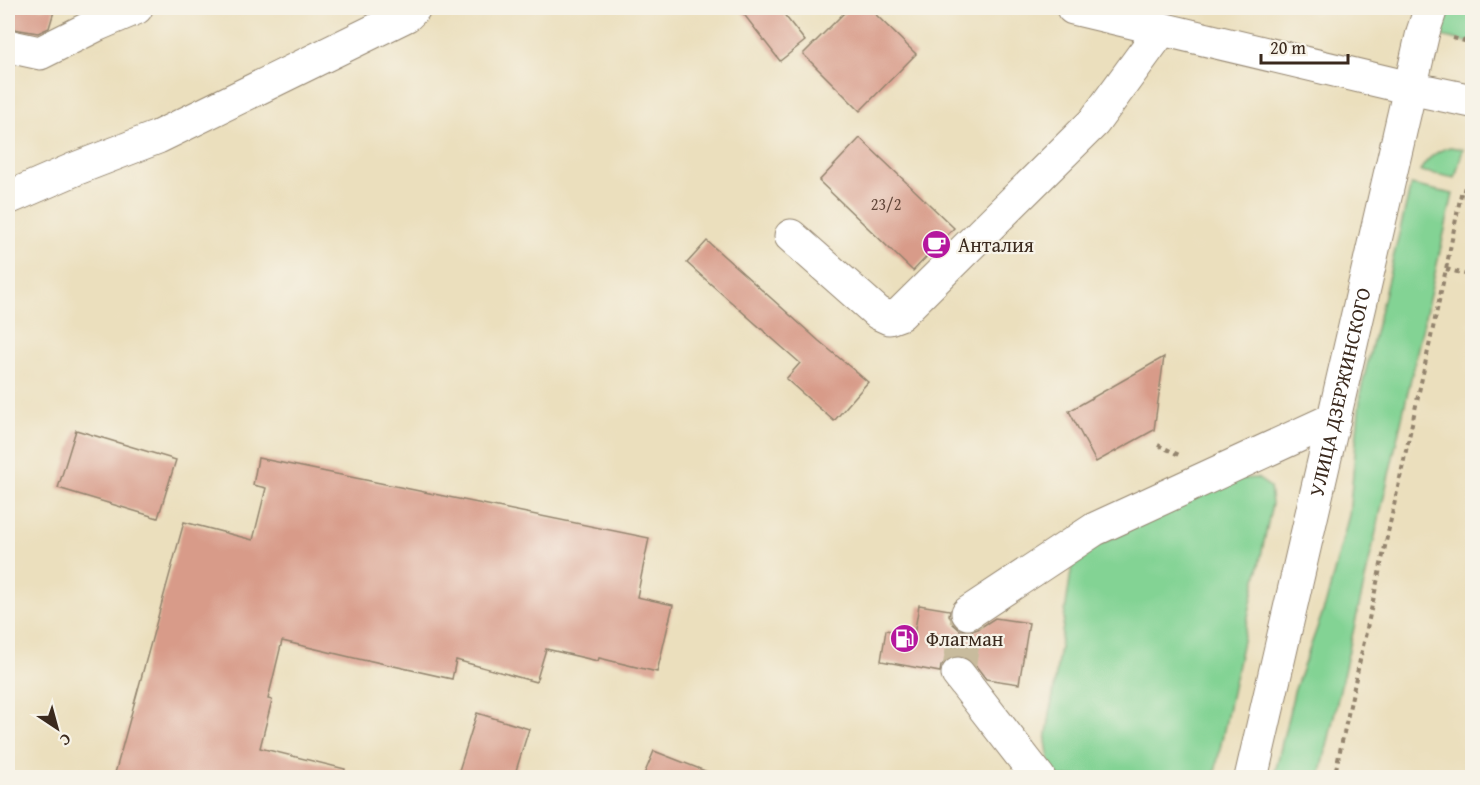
<svg xmlns="http://www.w3.org/2000/svg" width="1480" height="785" viewBox="0 0 1480 785" font-family="'Gentium Book Plus',serif">
<style>
.green{fill:#83d394;stroke:#5f7e59;stroke-width:1.5}
.building{fill:#d89b89}
.lines{fill:none;stroke-linecap:round;stroke-linejoin:round}
.minor-tunnel{stroke:#c8bb9d;stroke-width:33;stroke-dasharray:33 16;stroke-linecap:butt}
.minor-casing{stroke:#93846e;stroke-width:35}
.major-casing{stroke:#93846e;stroke-width:35}
.path{stroke:#93846e;stroke-width:4;stroke-dasharray:4.5 4.5;stroke-linecap:butt}
.minor{stroke:#fff;stroke-width:33}
.major{stroke:#fff;stroke-width:33}
.labels{text-anchor:middle;stroke-width:4.5;stroke-linejoin:round;paint-order:stroke}
.number-label{font-size:16px;fill:#624639}
.poi-label{font-size:20px;fill:#3b2a1e;stroke:#f7f3e8;text-anchor:start}
.street-label{font-size:20px;fill:#3b2a1e;stroke:#f7f3e8}
</style>
<rect width="100%" height="100%" fill="#f7f3e8"/>
<filter id="ink" filterUnits="userSpaceOnUse"><feTurbulence type="fractalNoise" baseFrequency=".0167" numOctaves="2"/><feDisplacementMap in="SourceGraphic" scale="12" xChannelSelector="R" yChannelSelector="G"/><feConvolveMatrix kernelMatrix="1 2 1 2 8 2 1 2 1" color-interpolation-filters="sRGB"/></filter>
<filter id="wash" filterUnits="userSpaceOnUse"><feTurbulence type="fractalNoise" baseFrequency=".008" numOctaves="4" result="noise"/><feDisplacementMap in="SourceGraphic" scale="24" xChannelSelector="R" yChannelSelector="G"/><feGaussianBlur stdDeviation="1.35" result="paint"/><feColorMatrix in="noise" values="0 0 0 0 0 0 0 0 0 0 0 0 0 0 0 0 0 1.4 0 .05"/><feComposite in="paint" operator="in"/></filter>
<g filter="url(#wash)">
<rect width="100%" height="100%" fill="#ebdfbd"/>
<g class="green">
<polygon points="1431,8 1472,8 1472,43 1423,32"/>
<path d="M1450 147 1463 149 1455 178 1420 171C1427 158 1436 151 1450 147Z"/>
<polygon points="1411,185 1453,194 1320,777 1274,777 1294,692 1326,603 1349,515 1361,390"/>
<polygon points="1257,478 1270,487 1272,504 1214,777 1058,777 1050,766 1046,741 1072,565 1085,551 1237,479"/>
</g>
<g id="blocks">
<g class="building">
<polygon points="11,8 55,8 49,28 38,33 8,28 8,19"/>
<polygon points="739,8 779,8 805,41 780,61"/>
<polygon points="849,8 869,8 916,54 860,111 803,54"/>
<polygon points="860,138 954,228 913,271 819,181"/>
<polygon points="707,241 819,341 868,382 834,421 786,379 800,363 687,263"/>
<polygon points="1164,357 1154,430 1096,462 1069,411"/>
<polygon points="76,430 176,460 158,518 58,488"/>
<polygon points="258,458 649,538 637,597 673,605 657,672 599,658 598,661 546,649 536,682 456,660 452,679 367,660 367,661 282,641 268,699 272,700 260,748 345,769 343,777 114,777 184,522 253,540 266,488 253,485"/>
<polygon points="919,605 950,610 949,615 953,624 960,630 969,632 978,629 995,618 1029,623 1019,684 986,679 973,662 964,656 956,655 947,659 941,666 940,672 881,661 886,630 914,635"/>
<polygon points="477,713 529,729 514,777 457,777"/>
<polygon points="654,751 718,776 718,777 643,777"/>
</g>
</g>
</g>
<g filter="url(#ink)">
<use href="#blocks" fill-opacity="0" stroke="#93846e" stroke-width="1.5"/>
<g class="lines">
<polyline class="minor-tunnel" points="958,674 968,613"/>
<defs>
<g id="minor">
<polyline points="1073,8 1410,88 1472,101"/>
<polyline points="8,46 40,53 96,25 136,8"/>
<polyline points="8,198 75,169 158,137 407,15 414,8"/>
<polyline points="791,236 878,313 889,318 900,314 1094,122 1162,29"/>
<polyline points="968,613 1095,529 1334,419"/>
<polyline points="958,674 1039,778"/>
</g>
<g id="major">
<path id="s1" d="M1251 778 1423 32 1431 8"/>
</g>
</defs>
<use href="#minor" class="minor-casing"/>
<use href="#major" class="major-casing"/>
<g class="path">
<polyline points="1453,38 1472,43"/>
<polyline points="1446,269 1472,276"/>
<polyline points="1158,445 1179,455"/>
<polyline points="1334,778 1446,269 1462,189 1472,191"/>
</g>
<use href="#minor" class="minor"/>
<use href="#major" class="major"/>
</g>
</g>
<defs>
<symbol id="cafe-disc" viewBox="-11 -11 22 22"><circle r="9.5" fill="#b5179e" stroke="#f7f3e8"/><path d="M-5.5-4.5H6V0H3Q3 3.5 0 3.5H-2.5Q-5.5 3.5-5.5 0ZM3-3.2v2h1.7v-2ZM-6 4.5H4V6H-6Z" fill="#fff"/></symbol>
<symbol id="fuel-disc" viewBox="-11 -11 22 22"><circle r="9.5" fill="#b5179e" stroke="#f7f3e8"/><path d="M-5.5-6h7V0h2V4h1.3V-2.5L3-4.5l.8-.8L6-3V5H2.5V1h-1V6h-7ZM-4.2-4.7v3.2H.2V-4.7Z" fill="#fff"/></symbol>
</defs>
<g fill-rule="evenodd">
<use href="#cafe-disc" x="920" y="228" width="33" height="33"/>
<use href="#fuel-disc" x="888" y="622" width="33" height="33"/>
</g>
<g class="labels">
<g class="number-label">
<text x="886" y="210">23/2</text>
</g>
<g class="poi-label">
<text x="958" y="252">Анталия</text>
<text x="926" y="646">Флагман</text>
</g>
<g class="street-label">
<text dy="7" stroke="none"><textPath href="#s1" startOffset="396">УЛИЦА ДЗЕРЖИНСКОГО</textPath></text>
</g>
</g>
<rect width="1480" height="785" fill="none" stroke="#f7f3e8" stroke-width="30"/>
<g transform="translate(57 728) rotate(144)" stroke="#f7f3e8" stroke-width="4.5" paint-order="stroke">
<path d="M0-4.5L10 22L0 15L-10 22Z" fill="#3b2a1e"/>
<text y="-9" font-size="16" font-weight="bold" text-anchor="middle" fill="#3b2a1e">С</text>
</g>
<path d="M1261 54v9h87v-9" fill="none" stroke="#3b2a1e" stroke-width="3"/>
<text x="1270" y="54" font-size="18" fill="#3b2a1e" stroke="#f7f3e8" stroke-width="4.5" paint-order="stroke">20 m</text>
</svg>
